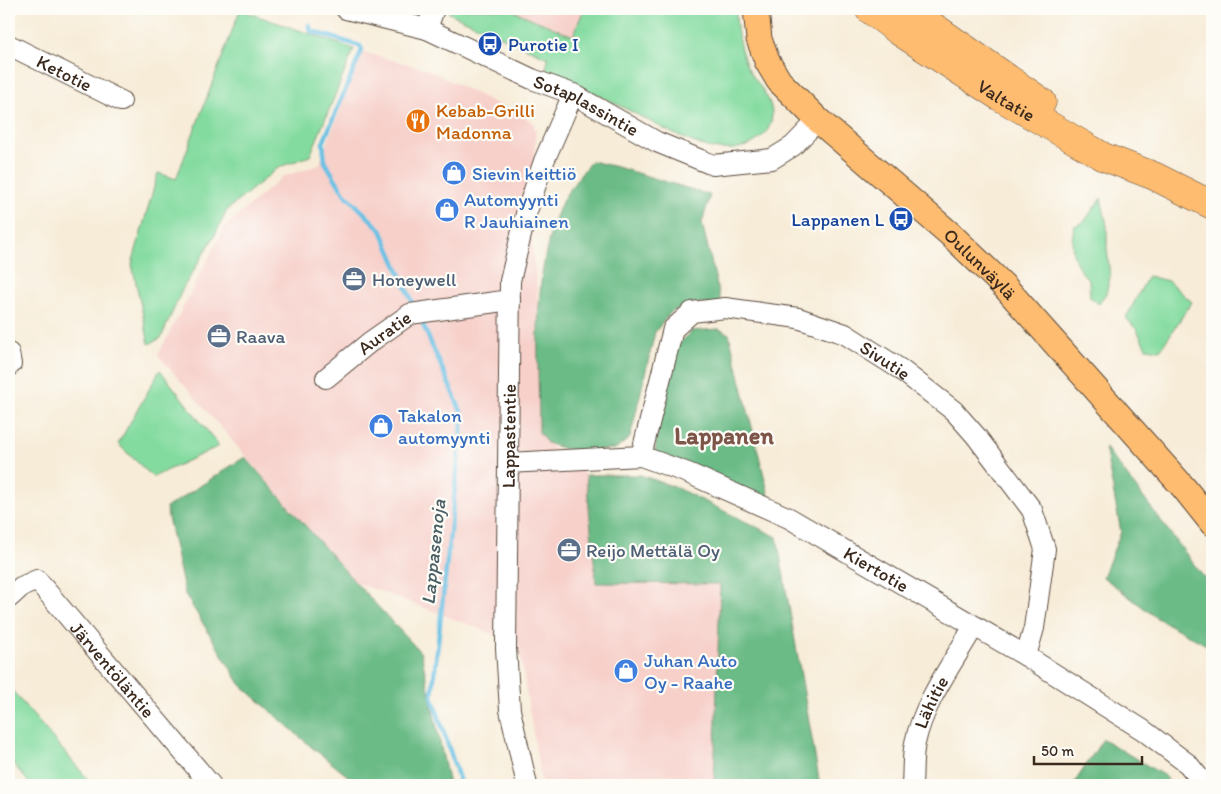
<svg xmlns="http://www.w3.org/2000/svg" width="1221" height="794" viewBox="0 0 1221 794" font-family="Itim,sans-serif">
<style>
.built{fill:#f7d0ca}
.green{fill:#84dba0;stroke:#60825f}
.forest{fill:#6bbb86;stroke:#537252}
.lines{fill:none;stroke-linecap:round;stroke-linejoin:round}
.stream{stroke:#67c1e5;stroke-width:4.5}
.minor-casing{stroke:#57473a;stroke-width:22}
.major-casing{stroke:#57473a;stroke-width:27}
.highway-casing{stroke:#57473a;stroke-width:29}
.minor{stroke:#fff;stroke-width:20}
.major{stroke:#fdbc70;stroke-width:25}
.highway{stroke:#fdbc70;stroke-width:28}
.labels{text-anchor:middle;stroke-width:4.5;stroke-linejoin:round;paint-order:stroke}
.transit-label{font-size:19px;fill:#164399;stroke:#fdfcf7;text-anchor:start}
.street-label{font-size:19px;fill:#3b2a1e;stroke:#fdfcf7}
.food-label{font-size:19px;fill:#c56008;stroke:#fdfcf7;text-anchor:start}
.shop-label{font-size:19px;fill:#366cbe;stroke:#fdfcf7;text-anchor:start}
.service-label{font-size:19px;fill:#4e5e75;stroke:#fdfcf7;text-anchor:start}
.water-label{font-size:20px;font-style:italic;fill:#4a5f64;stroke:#fdfcf7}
.district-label{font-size:24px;font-weight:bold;fill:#7d5649;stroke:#fdfcf7}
</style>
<rect width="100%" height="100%" fill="#fdfcf7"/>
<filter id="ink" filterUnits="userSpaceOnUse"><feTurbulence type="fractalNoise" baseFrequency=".02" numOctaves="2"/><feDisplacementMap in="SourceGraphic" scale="10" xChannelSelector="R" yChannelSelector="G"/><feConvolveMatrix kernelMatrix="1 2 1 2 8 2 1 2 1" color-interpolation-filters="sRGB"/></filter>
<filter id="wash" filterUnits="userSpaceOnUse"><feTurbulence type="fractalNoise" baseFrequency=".0096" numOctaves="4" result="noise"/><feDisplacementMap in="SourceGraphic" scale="20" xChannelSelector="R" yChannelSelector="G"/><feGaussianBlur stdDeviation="1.12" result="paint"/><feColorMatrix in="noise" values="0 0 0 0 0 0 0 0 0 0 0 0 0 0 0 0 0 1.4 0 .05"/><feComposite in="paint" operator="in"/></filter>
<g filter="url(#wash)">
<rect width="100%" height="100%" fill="#f7ecd8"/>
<g class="built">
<polygon points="509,9 584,9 573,36"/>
<polygon points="362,52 426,69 533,122 536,133 530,225 539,307 539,432 547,443 586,475 596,583 720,583 714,785 542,785 518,643 355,582 158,355 225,227 282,177 319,165"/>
</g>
<g class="green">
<path d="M449 9H509L573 36 584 9H736C736 27 739 47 746 64 753 81 772 95 772 115 771 141 741 152 718 149 693 146 657 125 634 113 605 98 576 84 546 69L548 58 449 13Z"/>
<polygon points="240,10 354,49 310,156 279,167 227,210 215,235 183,288 161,338 149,344 132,264 158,173 176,179"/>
<path d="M1101 198 1107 226V248L1110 277 1106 293 1099 304 1090 297 1089 280C1072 263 1070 249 1074 226L1084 222Z"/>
<polygon points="1148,276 1168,281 1192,302 1160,350 1146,348 1137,330 1126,318"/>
<polygon points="160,370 219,446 153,477 118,444"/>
<polygon points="9,687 91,783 88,785 31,785 9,759"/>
</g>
<g class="forest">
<path d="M591 161 617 167 710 195 702 223 722 306 692 303 671 312 655 332 630 438 616 449 571 451 547 443 539 432C539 356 530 273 562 202 569 188 582 174 591 161Z"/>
<polygon points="719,329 729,334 771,504 655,453 658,421 677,346 692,331"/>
<polygon points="1105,447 1212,588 1212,648 1157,618 1103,577 1121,532"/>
<polygon points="245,457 355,582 421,653 449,785 359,785 309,745 240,684 185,594 166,508"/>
<polygon points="586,475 640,475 675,487 777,537 820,785 714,785 720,584 596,583"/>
<polygon points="1103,739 1168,778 1163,785 1073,785"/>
</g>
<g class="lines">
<g class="stream">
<polyline points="309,25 311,31 360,46 362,50 323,143 325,162 344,193 381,230 412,301"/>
<polyline points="423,325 463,416 432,696 461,785"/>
</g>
</g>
</g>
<g filter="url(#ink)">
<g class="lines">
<defs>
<g id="minor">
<path id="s1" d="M346 9 427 29 532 79 573 94 657 142 713 165 772 159 793 146 818 120"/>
<polyline points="427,29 434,9"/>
<path id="s2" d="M9 45 121 101"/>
<polyline points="9,353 11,364 9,366"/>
<path id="s3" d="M326 378 370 342 410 314 510 300"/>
<path id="s4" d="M641 456 673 329 692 312 725 308 798 318 845 334 900 369 954 411 976 436 1032 510 1045 549 1034 628 1026 656"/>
<path id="s5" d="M508 463 641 456 688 473 789 518 1026 656 1143 730 1188 764 1205 785"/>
<path id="s6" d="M9 598 21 587 37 580 211 785"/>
<path id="s7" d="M527 785 510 710 506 648 510 281 526 214 544 161 573 94"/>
<path id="s8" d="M912 785C913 772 912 756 915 743 924 701 953 663 974 626"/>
</g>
<g id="major">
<path id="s9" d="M756 9 759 39 767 61 779 81 818 120 950 234 1005 287 1184 488 1212 523"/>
</g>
<g id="highway">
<path id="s10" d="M869 9 897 30 1000 97 1066 135 1104 157 1154 176 1212 205"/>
<polyline points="908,9 1042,102"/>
</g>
</defs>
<use href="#minor" class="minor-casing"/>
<use href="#major" class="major-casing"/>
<use href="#highway" class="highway-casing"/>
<use href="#minor" class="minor"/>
<use href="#major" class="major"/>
<use href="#highway" class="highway"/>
</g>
</g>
<defs>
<symbol id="bus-disc" viewBox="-11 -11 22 22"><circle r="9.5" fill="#1a4fb4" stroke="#fdfcf7"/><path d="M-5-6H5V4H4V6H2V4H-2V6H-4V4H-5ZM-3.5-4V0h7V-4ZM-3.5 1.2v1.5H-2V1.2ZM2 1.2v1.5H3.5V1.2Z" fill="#fff"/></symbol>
<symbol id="restaurant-disc" viewBox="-11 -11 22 22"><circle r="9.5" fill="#e8710a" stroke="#fdfcf7"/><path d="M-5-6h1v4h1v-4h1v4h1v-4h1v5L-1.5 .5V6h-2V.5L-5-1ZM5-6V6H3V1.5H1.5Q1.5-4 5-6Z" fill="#fff"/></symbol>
<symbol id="shop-disc" viewBox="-11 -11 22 22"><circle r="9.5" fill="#3f7fe0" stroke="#fdfcf7"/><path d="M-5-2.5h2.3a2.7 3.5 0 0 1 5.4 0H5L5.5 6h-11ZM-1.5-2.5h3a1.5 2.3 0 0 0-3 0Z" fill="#fff"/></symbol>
<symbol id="office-disc" viewBox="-11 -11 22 22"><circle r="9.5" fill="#5c6f8a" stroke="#fdfcf7"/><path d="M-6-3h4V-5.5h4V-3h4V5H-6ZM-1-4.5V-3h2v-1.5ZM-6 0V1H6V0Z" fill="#fff"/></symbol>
</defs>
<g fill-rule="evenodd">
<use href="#bus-disc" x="476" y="30" width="28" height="28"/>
<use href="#restaurant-disc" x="404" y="107" width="28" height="28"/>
<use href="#shop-disc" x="440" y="159" width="28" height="28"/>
<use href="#shop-disc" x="433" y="196" width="28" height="28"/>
<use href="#bus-disc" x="887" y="205" width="28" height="28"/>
<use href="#office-disc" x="340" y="265" width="28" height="28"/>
<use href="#office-disc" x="205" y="322" width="28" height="28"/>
<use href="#shop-disc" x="367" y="412" width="28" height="28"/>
<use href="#office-disc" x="555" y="536" width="28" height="28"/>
<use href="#shop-disc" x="612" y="657" width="28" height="28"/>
</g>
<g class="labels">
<g class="transit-label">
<text x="508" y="51">Purotie I</text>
<text x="884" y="226" text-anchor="end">Lappanen L</text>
</g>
<g class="street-label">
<text dy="7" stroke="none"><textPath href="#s2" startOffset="62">Ketotie</textPath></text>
<text dy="7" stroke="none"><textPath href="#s10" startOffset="165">Valtatie</textPath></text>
<text dy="7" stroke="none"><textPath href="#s1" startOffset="260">Sotaplassintie</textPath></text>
<text dy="7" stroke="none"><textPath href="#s9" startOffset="349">Oulunväylä</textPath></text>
<text dy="7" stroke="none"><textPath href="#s3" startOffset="74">Auratie</textPath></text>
<text dy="7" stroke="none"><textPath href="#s4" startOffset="361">Sivutie</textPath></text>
<text dy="7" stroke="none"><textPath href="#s7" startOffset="351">Lappastentie</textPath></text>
<text dy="7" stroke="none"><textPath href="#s5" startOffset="395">Kiertotie</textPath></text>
<text dy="7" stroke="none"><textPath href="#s6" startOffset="151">Järventöläntie</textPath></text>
<text dy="7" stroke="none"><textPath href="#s8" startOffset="86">Lähitie</textPath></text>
</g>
<g class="food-label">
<text x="436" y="117">Kebab-Grilli<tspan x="436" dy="22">Madonna</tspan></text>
</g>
<g class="shop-label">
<text x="472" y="180">Sievin keittiö</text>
<text x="464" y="206">Automyynti<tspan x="464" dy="22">R Jauhiainen</tspan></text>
<text x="398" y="422">Takalon<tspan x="398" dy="22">automyynti</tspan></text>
<text x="644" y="667">Juhan Auto<tspan x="644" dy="22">Oy - Raahe</tspan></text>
</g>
<g class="service-label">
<text x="372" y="286">Honeywell</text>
<text x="236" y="343">Raava</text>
<text x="586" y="557">Reijo Mettälä Oy</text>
</g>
<g class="water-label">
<text transform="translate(433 552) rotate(-84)" y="7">Lappasenoja</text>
</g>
<g class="district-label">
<text x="724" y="444">Lappanen</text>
</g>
</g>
<rect width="1221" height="794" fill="none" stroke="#fdfcf7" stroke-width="30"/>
<path d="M1034 756v8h108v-8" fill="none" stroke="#3b2a1e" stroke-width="2.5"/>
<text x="1041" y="756" font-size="15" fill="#3b2a1e" stroke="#fdfcf7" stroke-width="4" paint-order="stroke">50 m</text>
</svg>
